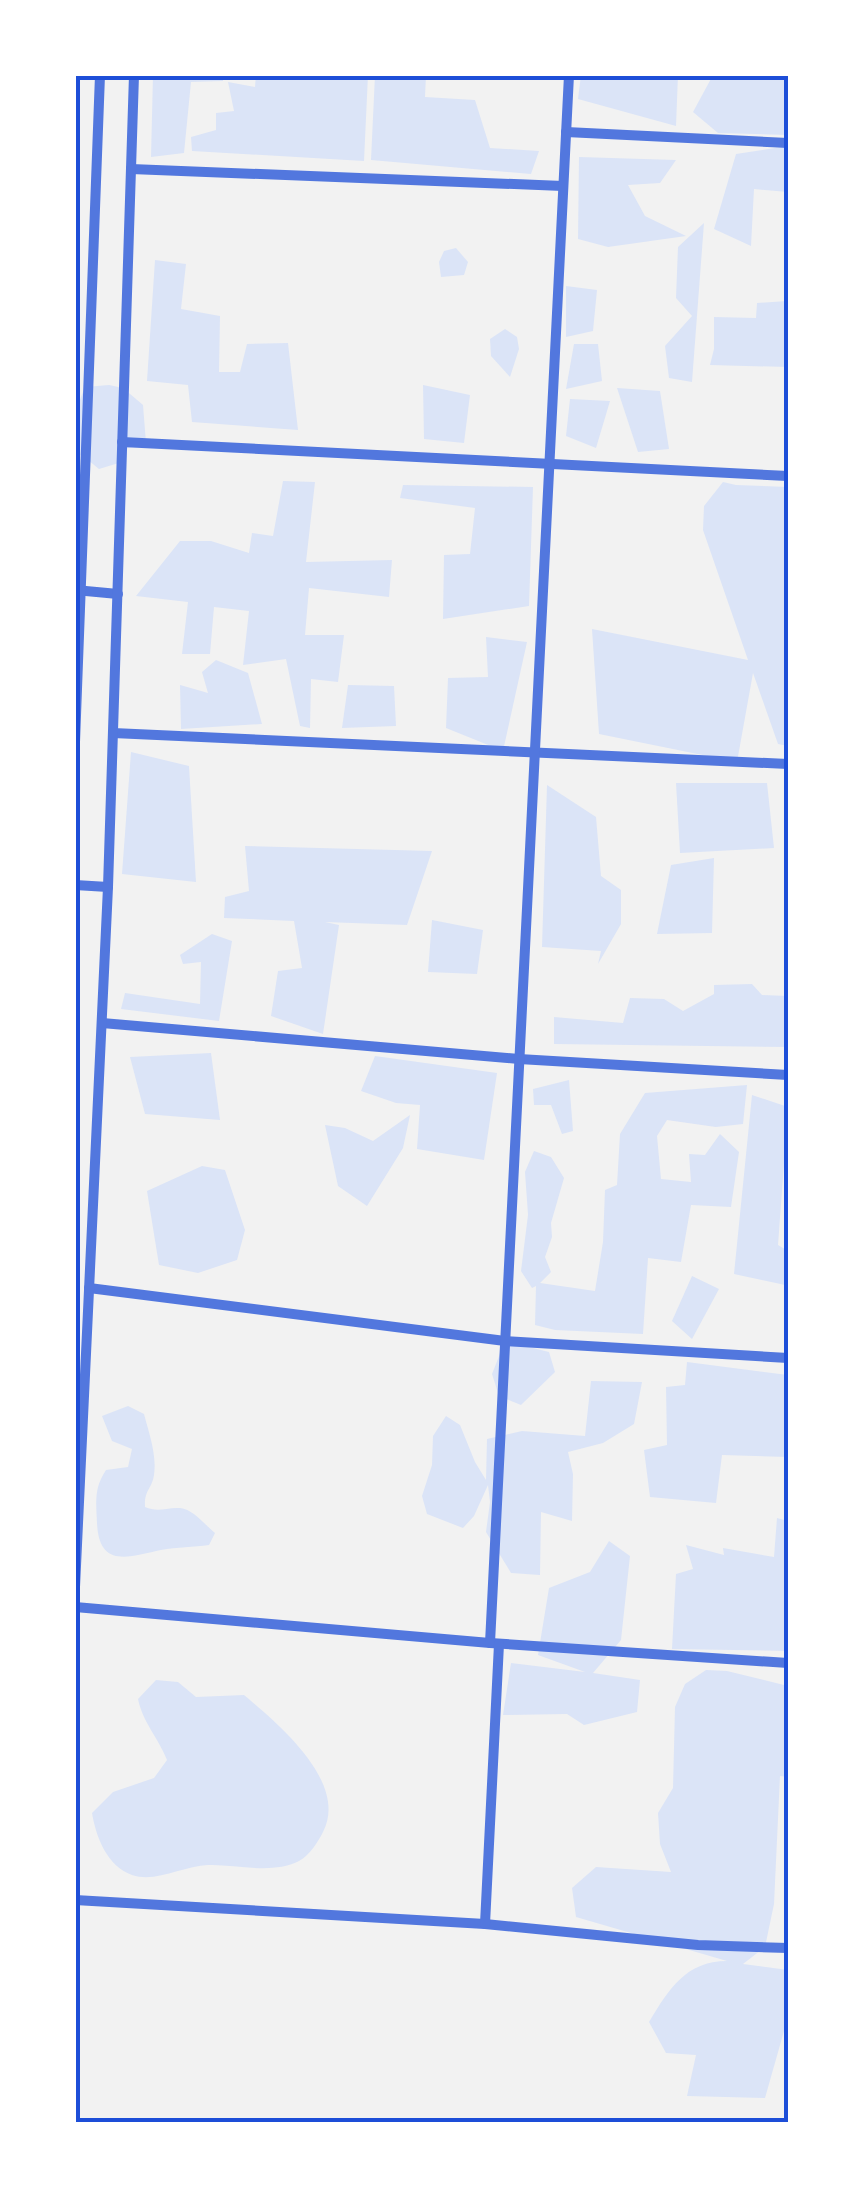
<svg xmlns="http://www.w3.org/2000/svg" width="863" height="2197" viewBox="0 0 863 2197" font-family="'Alegreya Sans',sans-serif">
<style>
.green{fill:#dbe4f7}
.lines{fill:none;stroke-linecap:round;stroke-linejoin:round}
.minor{stroke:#5277de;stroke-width:10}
.neatline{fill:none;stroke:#1d4ed8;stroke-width:4}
</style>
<rect width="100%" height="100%" fill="#f2f2f2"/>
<g class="green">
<polygon points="153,75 223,75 223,81 191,82 184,153 151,157"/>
<polygon points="256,75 368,75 364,161 192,151 191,137 216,130 216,113 234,111 228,82 255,87"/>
<polygon points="375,75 426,75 425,97 475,100 490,148 539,151 531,174 371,160"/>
<polygon points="581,75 678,75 676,126 578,99"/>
<polygon points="713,75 788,75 788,135 718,133 693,112"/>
<polygon points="788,146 788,192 754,189 751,246 714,229 736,154"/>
<polygon points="579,157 676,160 660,183 628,185 645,216 686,236 608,247 578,239"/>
<polygon points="704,223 692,382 669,378 665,346 692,316 676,298 678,247"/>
<polygon points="456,248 468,262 464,275 441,277 439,262 444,251"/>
<polygon points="786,256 788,258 788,367 710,365 714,349 714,317 756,318 757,303 787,301"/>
<polygon points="155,260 186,264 181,309 220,316 219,372 240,372 247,344 288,343 298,430 192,422 188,385 147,381"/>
<polygon points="566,286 597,290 593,331 566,337"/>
<polygon points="505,329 517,337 519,349 510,377 491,356 490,339"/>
<polygon points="574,344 598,344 602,381 566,389"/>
<polygon points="109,385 123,388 143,405 146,443 125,449 122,462 99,469 82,455 75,456 75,412 85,387"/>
<polygon points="423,385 470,395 464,443 424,439"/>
<polygon points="617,388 660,391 669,449 638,452"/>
<polygon points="570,399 610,401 596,448 566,436"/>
<polygon points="283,481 315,482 306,562 392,560 389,597 309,588 305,635 344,635 338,682 311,679 310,728 300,726 286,659 243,665 249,611 214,607 210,654 182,654 188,602 136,596 180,541 211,541 249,553 252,533 273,536"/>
<polygon points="723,482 736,485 788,487 788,746 778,744 753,673 737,762 599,734 592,629 748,660 703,530 704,506"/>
<polygon points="403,485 533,487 529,606 443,619 444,555 470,554 475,508 400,498"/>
<polygon points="486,637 527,642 503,751 446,728 448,678 488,677"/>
<polygon points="216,660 248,673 262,724 181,729 180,685 208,693 202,672"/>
<polygon points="348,685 394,686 396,726 342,728"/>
<polygon points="131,752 189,766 196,882 122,874"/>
<polygon points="676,783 767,783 774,848 680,853"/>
<polygon points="547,785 596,817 601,876 621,890 621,924 598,964 601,951 542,947"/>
<polygon points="245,846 432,851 407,925 325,922 339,925 323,1034 271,1016 278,971 302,968 294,921 224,918 225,897 249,891"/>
<polygon points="714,858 712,933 657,934 671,865"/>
<polygon points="432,920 483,930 477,974 428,972"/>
<polygon points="212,934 232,941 219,1021 121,1009 125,993 200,1004 201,962 183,964 180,955"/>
<polygon points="752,984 762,995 788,996 788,1047 554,1044 554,1017 623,1023 630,998 664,999 683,1011 714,994 714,985"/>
<polygon points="211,1053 220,1120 145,1114 130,1057"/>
<polygon points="375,1056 497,1073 484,1160 417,1149 420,1105 396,1103 361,1091"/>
<polygon points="569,1080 573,1131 562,1134 551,1105 534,1105 533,1089"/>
<polygon points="747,1085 743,1124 716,1127 667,1120 657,1136 661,1179 691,1182 689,1154 705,1155 720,1134 739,1152 731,1207 691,1205 681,1262 648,1258 643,1334 555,1330 535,1325 536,1286 532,1288 521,1271 528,1215 525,1172 534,1151 551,1157 564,1178 551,1223 552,1237 545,1257 551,1272 540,1283 595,1291 603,1242 605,1190 617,1185 620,1134 645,1093"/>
<polygon points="752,1095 788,1107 788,1149 785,1150 778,1245 788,1251 785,1285 734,1274"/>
<polygon points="410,1115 403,1148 367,1206 338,1186 325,1125 345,1128 373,1141"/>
<polygon points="202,1166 225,1170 245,1230 237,1260 198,1273 159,1265 147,1191"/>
<polygon points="692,1276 719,1289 692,1339 672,1321"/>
<polygon points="505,1341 549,1352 555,1372 521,1405 499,1396 492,1374"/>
<polygon points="687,1362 788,1375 788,1457 722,1455 716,1503 650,1497 644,1450 667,1445 666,1387 685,1385"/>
<polygon points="591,1381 642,1382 634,1424 603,1443 568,1452 573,1474 572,1521 541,1512 540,1575 511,1573 486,1532 490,1502 488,1485 474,1516 463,1528 427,1514 422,1496 432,1465 433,1436 446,1416 460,1425 475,1462 486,1480 487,1439 522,1431 585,1436"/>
<path d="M128 1406 144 1414C149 1433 157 1455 154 1475 152 1489 144 1490 145 1507 159 1513 166 1507 180 1508 193 1509 205 1525 215 1533L209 1545C194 1547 177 1547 161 1550 131 1556 99 1570 97 1523 96 1501 94 1488 106 1470L128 1467 132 1449 112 1441 102 1416Z"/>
<polygon points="777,1518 788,1521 788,1651 672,1649 676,1574 693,1569 686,1545 724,1555 723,1548 774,1557"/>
<polygon points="609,1541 630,1556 621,1640 593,1673 640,1680 637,1712 584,1725 567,1714 503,1715 511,1663 585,1672 538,1655 549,1588 590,1572"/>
<path d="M706 1670 727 1671 788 1686V1777L780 1776 774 1904 765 1947 743 1964 788 1970V2043L784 2031 765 2098 687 2096 696 2055 666 2053 649 2022C669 1989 686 1961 727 1961L576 1917 572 1888 596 1867 671 1872 660 1844 658 1813 673 1788 675 1707 685 1684Z"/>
<path d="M156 1680 178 1682 196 1697 244 1695C277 1723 349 1782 323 1832 318 1842 309 1856 299 1861 271 1875 237 1864 208 1865 183 1866 156 1883 132 1875 107 1866 96 1837 92 1813L113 1792 154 1778 167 1760C158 1737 143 1723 138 1699Z"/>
</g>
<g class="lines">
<g class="minor">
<polyline points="566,132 788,143"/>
<polyline points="131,169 563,186"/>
<polyline points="122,442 788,476"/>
<polyline points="75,590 118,594"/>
<polyline points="113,733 788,764"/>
<polyline points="75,742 100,75"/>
<polyline points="75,885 108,887"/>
<polyline points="102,1023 519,1059 788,1075"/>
<polyline points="89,1288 505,1341 788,1358"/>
<polyline points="75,1587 108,887 134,75"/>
<polyline points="75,1607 490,1643 788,1663"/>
<polyline points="490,1643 569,75"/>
<polyline points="75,1900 485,1924 698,1945 788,1948"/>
<polyline points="485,1924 499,1644"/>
</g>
</g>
<rect width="863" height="2197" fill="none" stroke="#ffffff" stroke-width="155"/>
<rect x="78" y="78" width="708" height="2042" class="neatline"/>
</svg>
